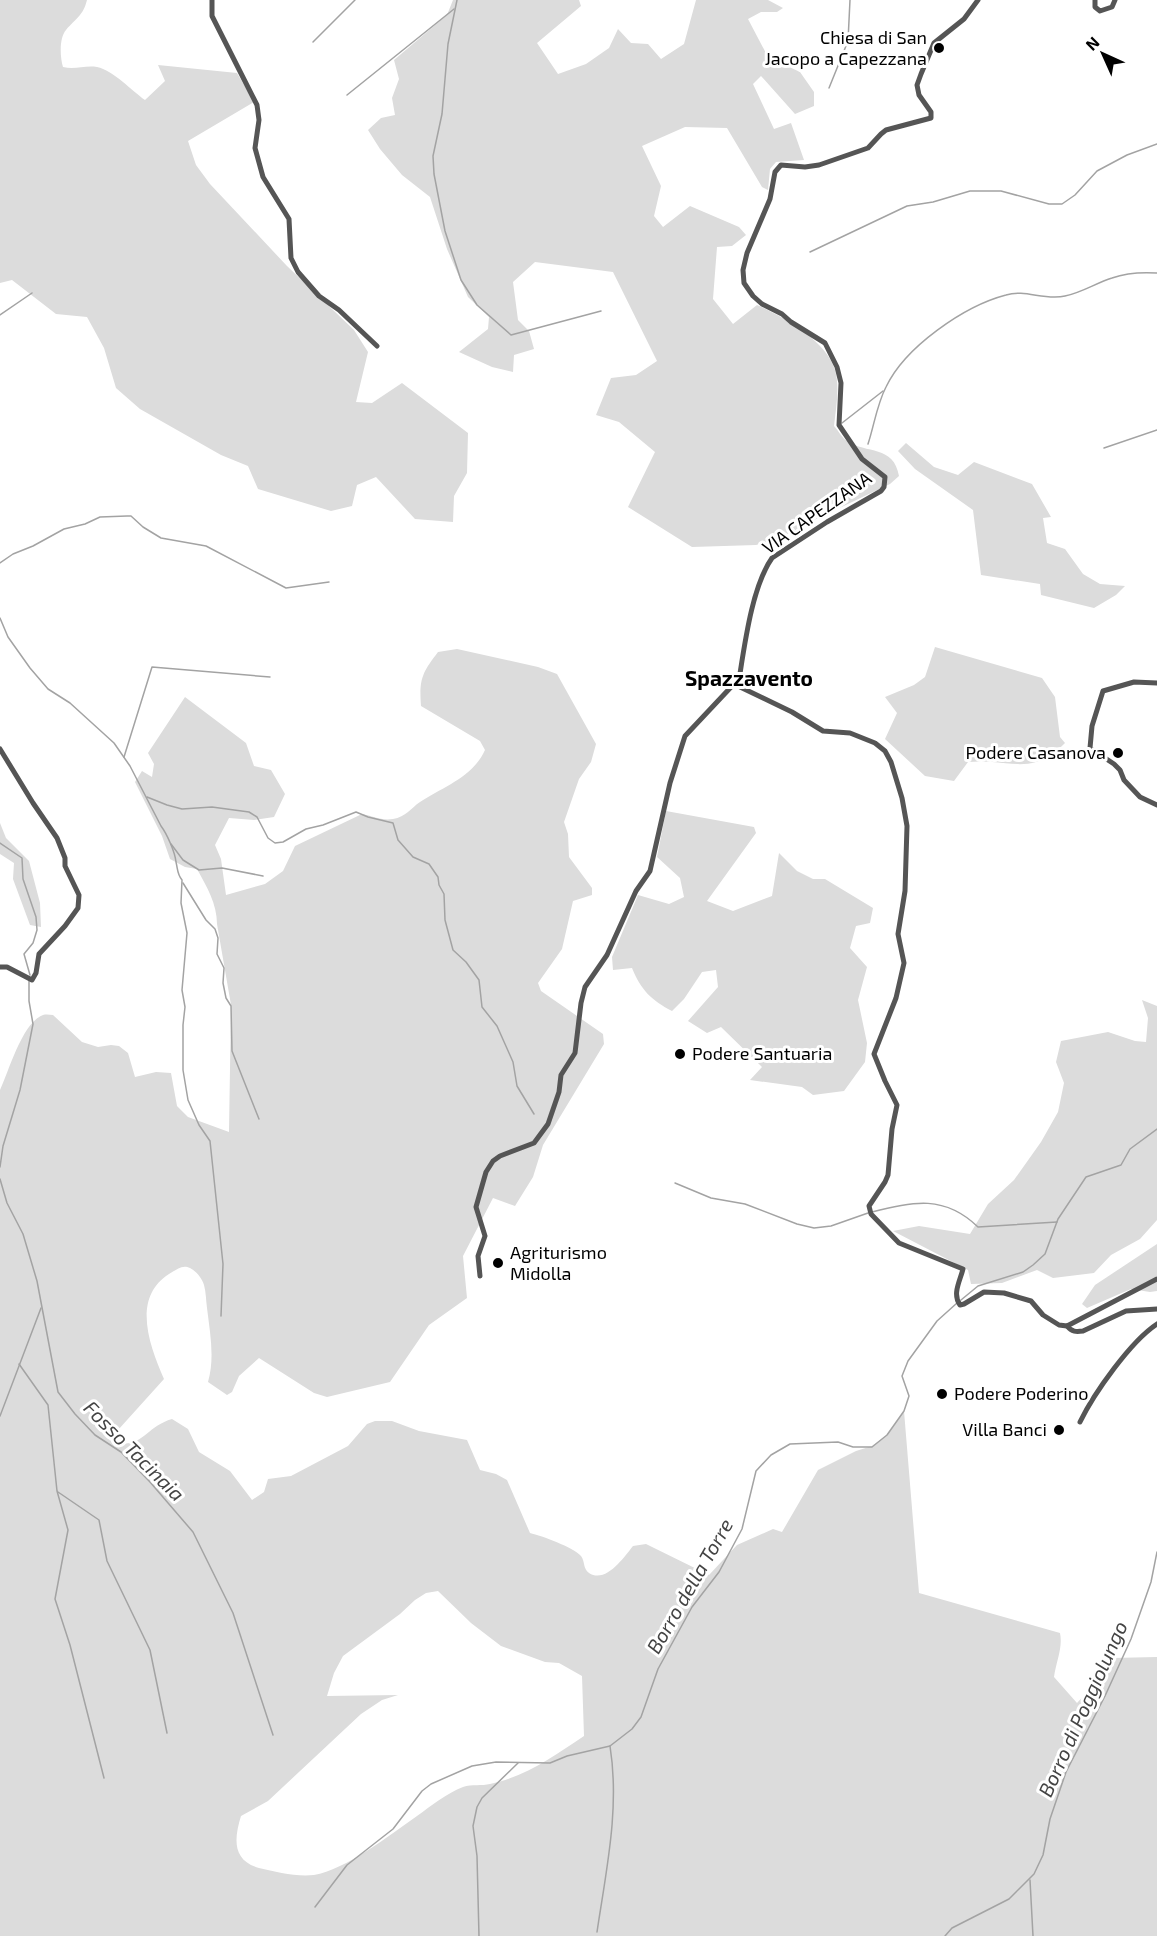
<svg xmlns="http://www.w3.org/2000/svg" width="1157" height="1936" viewBox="0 0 1157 1936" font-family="'Exo 2',sans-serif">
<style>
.green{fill:#dcdcdc;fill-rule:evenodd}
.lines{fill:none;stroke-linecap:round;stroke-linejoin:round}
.stream{stroke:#a3a3a3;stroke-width:1.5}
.minor{stroke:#555;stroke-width:5}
.poi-dot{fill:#000;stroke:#fff;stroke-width:2}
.labels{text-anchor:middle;stroke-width:6;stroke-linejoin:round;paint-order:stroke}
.poi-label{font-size:18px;fill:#000;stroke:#fff;text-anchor:end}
.street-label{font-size:18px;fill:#000;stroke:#fff}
.water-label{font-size:20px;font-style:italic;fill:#444;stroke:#fff}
.quarter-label{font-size:21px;font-weight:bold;fill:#000;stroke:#fff}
</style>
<rect width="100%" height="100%" fill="#fff"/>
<g class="green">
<path d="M0 0H87C83 16 76 18 66 30 59 38 60 57 63 67 75 70 85 65 97 67 113 70 132 91 145 100L165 81 158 65 237 73 254 102 188 141 196 165 210 184 287 266 354 330 368 352 356 402 372 403 402 383 468 433 467 473 454 496 453 522 415 519 376 477 357 485 352 506 331 511 258 489 248 466 221 455 140 409 116 388 104 348 87 317 56 314 12 280 0 283Z"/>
<path d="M453 0H579L581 6 537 43 558 74 586 64 609 48 618 29 631 43 648 44 661 59 684 44 696 0H768L783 8 777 12H761L748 19 768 57 800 72 814 92V106L795 114 761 76 753 84 774 129 791 123 804 160 776 162 770 169 768 190 762 187 727 128 685 127 642 146 661 186 654 216 663 227 690 206 739 227 746 235 732 246 717 247 713 299 733 324 757 305C783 317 826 340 835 370 840 387 836 408 834 426 838 430 842 438 847 441 866 454 894 445 899 476L890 484 812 521 781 538 756 545 692 547 628 507 655 452 619 422 596 415 611 378 636 375 657 361 613 272 535 262 513 282 518 320 529 331 534 349 514 355 513 372 492 367 459 352 488 329 489 317 468 297 447 249 430 197 402 175 380 149 368 130 381 118 395 115 392 98 399 79 394 60 447 15Z"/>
<polygon points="906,443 934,467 958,475 974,462 1032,484 1051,517 1043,518 1047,543 1065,549 1083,574 1100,584 1125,586 1116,595 1094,608 1041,595 1040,584 981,575 973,510 915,469 898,451"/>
<path d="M935 647 1042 678 1055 697 1060 737 1065 743C1032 778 1008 758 968 762L954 781 925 776 885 739 897 713 885 697 914 685 925 677Z"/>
<path d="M457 649 538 667 557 674 596 744 591 762 579 779 564 822 568 834 569 857 592 888V895L573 901 562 949 538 983 541 991 603 1034 604 1044 543 1145 533 1177 515 1206 493 1198 463 1256 467 1298 429 1325 390 1382 327 1397 314 1393 259 1358 239 1376 232 1392 227 1395 208 1382C215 1358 210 1333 207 1308 206 1301 206 1292 204 1285 202 1278 196 1271 190 1268 182 1264 176 1270 169 1274 131 1298 150 1347 164 1379L109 1440C141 1453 144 1427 172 1419L188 1429 199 1452 230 1471 252 1500 264 1492 268 1479 291 1476 348 1446 367 1424 375 1421H392L419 1431 467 1440 480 1470 496 1474 507 1480 530 1533C542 1536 573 1547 581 1556 585 1561 583 1569 589 1573 606 1584 624 1557 633 1546L646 1544 709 1575 737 1545 773 1529 782 1532 818 1470 856 1451 872 1446 887 1435 904 1411 919 1593 1060 1633C1063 1648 1056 1662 1054 1677L1077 1703 1099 1679 1112 1658 1157 1657V1936H0V1090C9 1071 22 1023 43 1015 47 1014 50 1015 53 1015L82 1042 98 1047 111 1045 119 1046 128 1053 135 1077 156 1072 171 1073 177 1106 188 1117 229 1132 231 1005 217 924C217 904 207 887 197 869L185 867 170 859 162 836 135 782 142 771 152 777 154 764 148 753 185 697 246 743 254 766 271 770 285 794 274 817 254 820 229 818 215 845 221 859 226 895 265 884 283 871 295 846 362 814C373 816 381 821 393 819 406 817 411 808 420 802 443 787 473 777 485 750L480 741 421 706C419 679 422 673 438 652ZM438 1591 471 1623 501 1646 545 1662 559 1663 582 1676 584 1736C554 1756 527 1776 490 1784 482 1786 472 1784 463 1787 447 1793 431 1806 417 1816 390 1835 345 1870 314 1875 296 1877 276 1872 259 1868 232 1860 234 1839 241 1816L268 1801 361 1714 382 1700 398 1695 327 1696 334 1673 343 1656 400 1614 415 1600 426 1593Z"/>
<path d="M666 811 754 827 756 833 707 901 733 911 772 896 779 853 797 871 813 879H825L873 908 870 923 856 926 850 948 867 967 858 1000 867 1043 865 1062 844 1091 813 1095 802 1087 750 1080 762 1067 721 1027 707 1033 688 1021 718 987 716 970 702 972 684 999 672 1011C651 1000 641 990 632 968L613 970 612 957 638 895 669 904 684 897 680 878 657 857Z"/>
<polygon points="0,823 6,838 29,861 40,903 41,927 30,925 13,879 14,863 0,854"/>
<polygon points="1142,1000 1157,1006 1157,1220 1140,1239 1111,1255 1094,1273 1053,1278 1037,1270 1002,1283 971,1284 968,1270 893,1231 919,1226 970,1234 988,1204 1014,1180 1041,1142 1058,1112 1064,1083 1056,1062 1061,1041 1108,1032 1135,1041 1146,1042 1148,1018"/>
<polygon points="1157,1244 1157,1291 1150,1292 1131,1289 1087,1308 1082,1304 1095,1285"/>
</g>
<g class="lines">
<g class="stream">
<polyline points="457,0 448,44 442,114 433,156 434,174 445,231 461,280 477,305 511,335 601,311"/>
<polyline points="313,42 355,0"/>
<polyline points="829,88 848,41 850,0"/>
<polyline points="347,95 454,9"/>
<polyline points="810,252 907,206 933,202 970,191 1001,191 1049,204 1062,204 1075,195 1097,171 1127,155 1157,144"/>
<polyline points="0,315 32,293"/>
<polyline points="842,423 883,391"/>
<path d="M868 444C874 426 877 404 886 387 905 347 964 306 1006 295 1025 289 1045 301 1065 296 1081 293 1096 283 1112 278 1126 273 1142 272 1157 273"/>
<polyline points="1104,448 1157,430"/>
<polyline points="0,563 13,554 33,546 64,529 85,524 100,517 127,516 131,516 143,527 161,538 206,546 286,588 329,582"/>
<path d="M0 618 8 637 30 668 48 689 70 703 114 743 130 766 161 826C167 834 175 852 176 862 178 870 177 874 182 880L181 903 187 933 182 990 185 1007 183 1025V1070L188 1100 199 1125 210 1141 223 1264 221 1316"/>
<polyline points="124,757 152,667 270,677"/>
<polyline points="147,797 167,805 182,809 212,807 249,812 257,817 268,838 275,843 283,842 306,829 323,825 356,812 368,817 393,823 398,840 413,857 429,864 438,877 439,885 444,894 445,920 453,950 466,962 479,980 482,1007 497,1026 513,1062 517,1086 534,1114"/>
<polyline points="0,843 22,858 23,879 36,917 37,930 33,943 24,954 30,975"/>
<polyline points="171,844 183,860 199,870 222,868 263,876"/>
<polyline points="183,883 206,920 215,929 218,938 217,954 224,968 223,983 226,998 231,1006 232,1051 259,1119"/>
<polyline points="0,1167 3,1146 20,1090 33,1024 29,1001 29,980"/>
<polyline points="0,1179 7,1203 23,1234 37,1281 58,1392 75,1414 95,1435 121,1452 150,1482 193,1532 233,1613 273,1735"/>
<polyline points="675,1183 711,1198 745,1204 797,1224 814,1228 831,1226 868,1213"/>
<path d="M872 1212C913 1201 945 1195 978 1227L1057 1222"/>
<polyline points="961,1300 978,1286 1023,1272 1033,1265 1045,1254 1058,1219 1086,1177 1121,1165 1130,1149 1157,1129"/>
<polyline points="19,1364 48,1405 57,1491 68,1530 55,1599 70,1645 104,1778"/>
<polyline points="0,1416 41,1308"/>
<polyline points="58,1492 99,1520 107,1561 150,1650 167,1733"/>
<polyline points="1030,1880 1033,1936"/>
<polyline points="315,1907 347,1865 393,1829 422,1791 431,1784 472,1766 496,1762 550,1763 567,1756 610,1746 632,1729 641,1717 658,1669 692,1607 719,1572 742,1529 756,1471 771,1455 790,1444 838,1442 853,1447 872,1447 887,1435 904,1411 909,1396 902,1376 908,1361 937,1321 957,1303"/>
<path d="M597 1932C606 1871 620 1809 610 1746"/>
<polyline points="479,1936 477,1856 473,1826 477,1807 482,1798 518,1763"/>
<polyline points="945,1936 952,1928 1009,1899 1034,1874 1043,1855 1050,1819 1066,1772 1105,1696 1131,1639 1151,1582 1157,1552"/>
</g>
<g class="minor">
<polyline points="212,0 212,16 257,105 259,120 255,148 263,177 289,219 291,258 298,272 319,296 339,310 377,346"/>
<polyline points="1095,0 1095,7 1100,11 1112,7 1115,0"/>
<polyline points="1157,683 1134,682 1103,691 1092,726 1090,748 1114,764 1120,770 1124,780 1140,797 1157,805"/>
<path d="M738 686C744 650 751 588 772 558L827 522 881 491 884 487 885 477 862 459 839 425 841 383 837 367 825 343 791 322 782 314 762 304 753 296 744 283 743 270 747 253 770 199 775 172 781 165 805 167 819 165 868 148 881 134 886 130 931 118V112L919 95 917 85 921 74 934 43 964 19 978 0"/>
<polyline points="0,749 33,803 57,838 65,858 65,866 79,895 78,908 65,926 39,954 36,973 32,980 7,967 0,967"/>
<path d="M480 1276 478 1256 485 1236 476 1207 486 1172 493 1161 500 1156 534 1143 548 1124 559 1092 561 1075 575 1053 581 1003 585 987 607 955 636 891 650 871 670 783 685 736 732 686H738L792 712 823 731 850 733 875 743 885 751 891 762 902 798 907 826 905 891 898 934 904 963 896 998 874 1054 885 1081 897 1105 892 1129 888 1175 885 1182 869 1206 871 1214 899 1243 963 1269C960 1281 952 1294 960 1305L964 1304 984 1292 1004 1293 1031 1301 1043 1315 1059 1325 1067 1326 1157 1279"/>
<path d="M1067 1326C1072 1332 1076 1332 1083 1331L1126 1311 1157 1309"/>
<path d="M1080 1422C1094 1393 1131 1341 1157 1324"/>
</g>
</g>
<g class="poi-dot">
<circle cx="939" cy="48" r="6"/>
<circle cx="1118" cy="753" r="6"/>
<circle cx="680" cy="1054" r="6"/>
<circle cx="498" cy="1263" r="6"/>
<circle cx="942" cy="1394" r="6"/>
<circle cx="1059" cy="1430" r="6"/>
</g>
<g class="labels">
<g class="poi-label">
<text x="927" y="44">Chiesa di San<tspan x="927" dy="21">Jacopo a Capezzana</tspan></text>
<text x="1106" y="759">Podere Casanova</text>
<text x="692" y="1060" text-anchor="start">Podere Santuaria</text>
<text x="510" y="1259" text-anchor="start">Agriturismo<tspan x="510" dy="21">Midolla</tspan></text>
<text x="954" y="1400" text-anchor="start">Podere Poderino</text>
<text x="1047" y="1436">Villa Banci</text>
</g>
<g class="street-label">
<text transform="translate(817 513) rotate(-35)" y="6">VIA CAPEZZANA</text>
</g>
<g class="water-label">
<text transform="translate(134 1451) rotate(45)" y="7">Fosso Tacinaia</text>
<text transform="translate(690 1586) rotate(-60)" y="7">Borro della Torre</text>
<text transform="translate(1083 1709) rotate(-66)" y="7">Borro di Poggiolungo</text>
</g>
<g class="quarter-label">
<text x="749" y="686">Spazzavento</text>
</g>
</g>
<g transform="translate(1103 54) rotate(315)" stroke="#ffffff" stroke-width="4.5" paint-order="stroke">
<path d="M0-4.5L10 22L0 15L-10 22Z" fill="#000000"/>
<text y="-9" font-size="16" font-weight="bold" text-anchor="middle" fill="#000000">N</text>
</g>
</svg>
